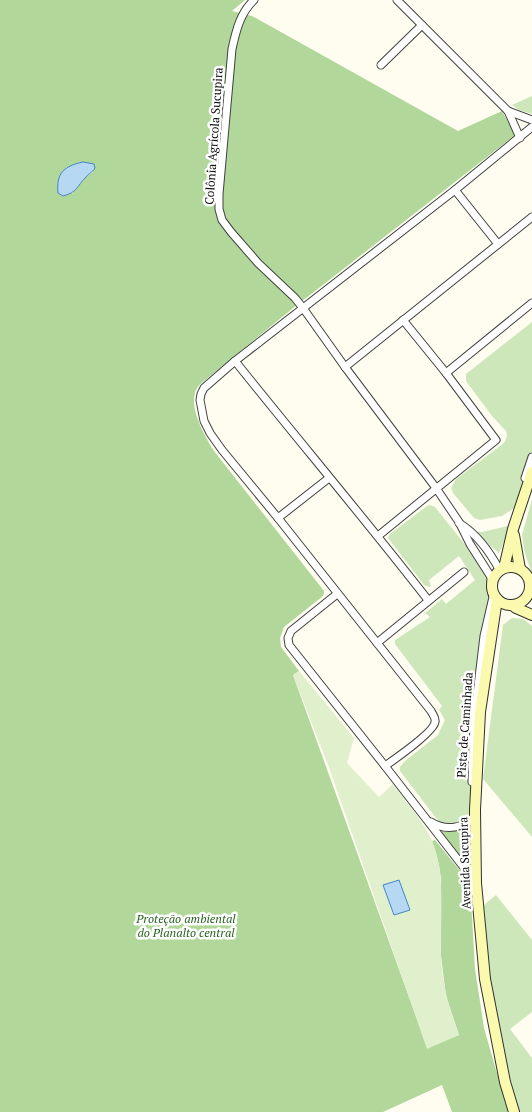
<svg xmlns="http://www.w3.org/2000/svg" width="532" height="1112" viewBox="0 0 532 1112" font-family="'PT Serif',serif">
<style>
.green{fill:#cee7ba}
.forest{fill:#b1d79a;fill-rule:evenodd}
.pitch{fill:#e0efcc}
.water{fill:#b6d8f3;stroke:#4187c7}
.lines{fill:none;stroke-linecap:round;stroke-linejoin:round}
.street-casing{stroke:#414141;stroke-width:9}
.secondary-casing{stroke:#303030;stroke-width:12}
.street{stroke:#fff;stroke-width:7}
.secondary{stroke:#fbf9ae;stroke-width:10}
.labels{text-anchor:middle;stroke-width:5;stroke-linejoin:round;paint-order:stroke}
.street-label{font-size:12px;fill:#0e0e0e;stroke:#fff}
.park-label{font-size:12px;font-style:italic;fill:#296321;stroke:#fff}
</style>
<rect width="100%" height="100%" fill="#fefdf0"/>
<g class="green">
<polygon points="532,96 532,114 519,110 512,105"/>
<polygon points="532,322 532,458 516,507 502,516 480,520 474,518 453,493 451,488 456,479 504,443 507,436 506,431 492,416 466,381 466,374"/>
<polygon points="532,499 532,574 524,550 522,535"/>
<path d="M430 505 435 507 471 552 490 580 491 587 471 811C463 824 448 830 436 818L400 771V767L405 761 438 735 445 720 439 710 442 706 395 644V640L430 617 425 613 442 599 446 604 475 580 459 556 429 580 431 586 429 587 424 585 388 538 390 534 427 506Z"/>
<polygon points="512,525 499,553 473,532 482,532"/>
<polygon points="512,618 523,619 532,626 532,837 483,779 503,625"/>
<polygon points="496,895 532,940 532,1012 510,1029 532,1058 532,1112 520,1112 516,1104 489,982 481,912 485,904"/>
</g>
<g class="forest">
<path d="M0 0H245L232 11 252 16 458 131 502 111 515 135 292 309 204 381C200 384 196 388 195 393 190 410 205 437 214 451L324 591V594L323 596 284 627 280 638 281 647 299 671 293 675 427 1047 459 1035 446 996 441 956V879L439 865 432 841 435 840 470 883 475 969 484 1028 508 1112H452L442 1085 383 1112H0ZM66 167 93 172 86 176 72 194Z"/>
<polygon points="470,822 471,873 441,831 449,832 465,829"/>
</g>
<path class="pitch" d="M299 671 354 738 347 763 379 797 393 784C406 802 423 820 432 841 446 872 440 919 441 954 442 982 449 1010 459 1035L427 1049 330 770 293 675Z"/>
<g class="water">
<path d="M83 162 94 164 95 168C92 173 89 173 86 177 76 187 78 192 63 196L58 193C56 173 64 166 83 162Z"/>
<polygon points="399,880 410,910 394,915 383,885"/>
</g>
<g class="lines">
<defs>
<g id="street">
<path d="M254 0C240 13 236 31 232 49L219 194V209L222 220 231 232 258 263 295 298 303 308 345 367 436 488 459 522 470 544 493 580"/>
<polyline points="397,0 508,111 520,138"/>
<polyline points="381,65 422,25"/>
<polyline points="508,111 532,120"/>
<polyline points="455,190 498,244"/>
<polyline points="403,320 446,373"/>
<path d="M235 361C299 441 365 519 428 600"/>
<polyline points="345,367 532,217"/>
<polyline points="525,478 532,457"/>
<polyline points="278,518 329,478"/>
<path d="M459 523C477 534 490 552 500 571"/>
<polyline points="378,536 496,440 446,373 532,303"/>
<polyline points="337,594 291,631 288,638 289,645 385,766 476,883"/>
<polyline points="377,643 464,572"/>
<path d="M385 766C395 759 434 732 435 722 436 718 433 715 431 711L278 518 222 450 210 433 204 421 200 400 201 394 204 388 235 361 455 190 532 127"/>
<polyline points="472,782 473,741 476,703 484,636 493,597 491,587 491,577"/>
<path d="M431 822C445 831 465 829 475 815"/>
</g>
<g id="secondary">
<polyline points="514,535 520,569"/>
<circle cx="511" cy="586" r="19"/>
<polyline points="504,568 513,529 532,472"/>
<polyline points="497,599 480,712 475,810 476,883 485,979 505,1082 514,1112"/>
<polyline points="512,605 516,608 532,615"/>
</g>
</defs>
<use href="#street" class="street-casing"/>
<use href="#secondary" class="secondary-casing"/>
<use href="#street" class="street"/>
<use href="#secondary" class="secondary"/>
</g>
<g class="labels">
<g class="street-label">
<text transform="translate(214 136) rotate(-86)" y="4">Colônia Agrícola Sucupira</text>
<text transform="translate(465 725) rotate(-86)" y="4">Pista de Caminhada</text>
<text transform="translate(465 863) rotate(-92)" y="4">Avenida Sucupira</text>
</g>
<g class="park-label">
<text x="186" y="923">Proteção ambiental<tspan x="186" dy="14">do Planalto central</tspan></text>
</g>
</g>
</svg>
